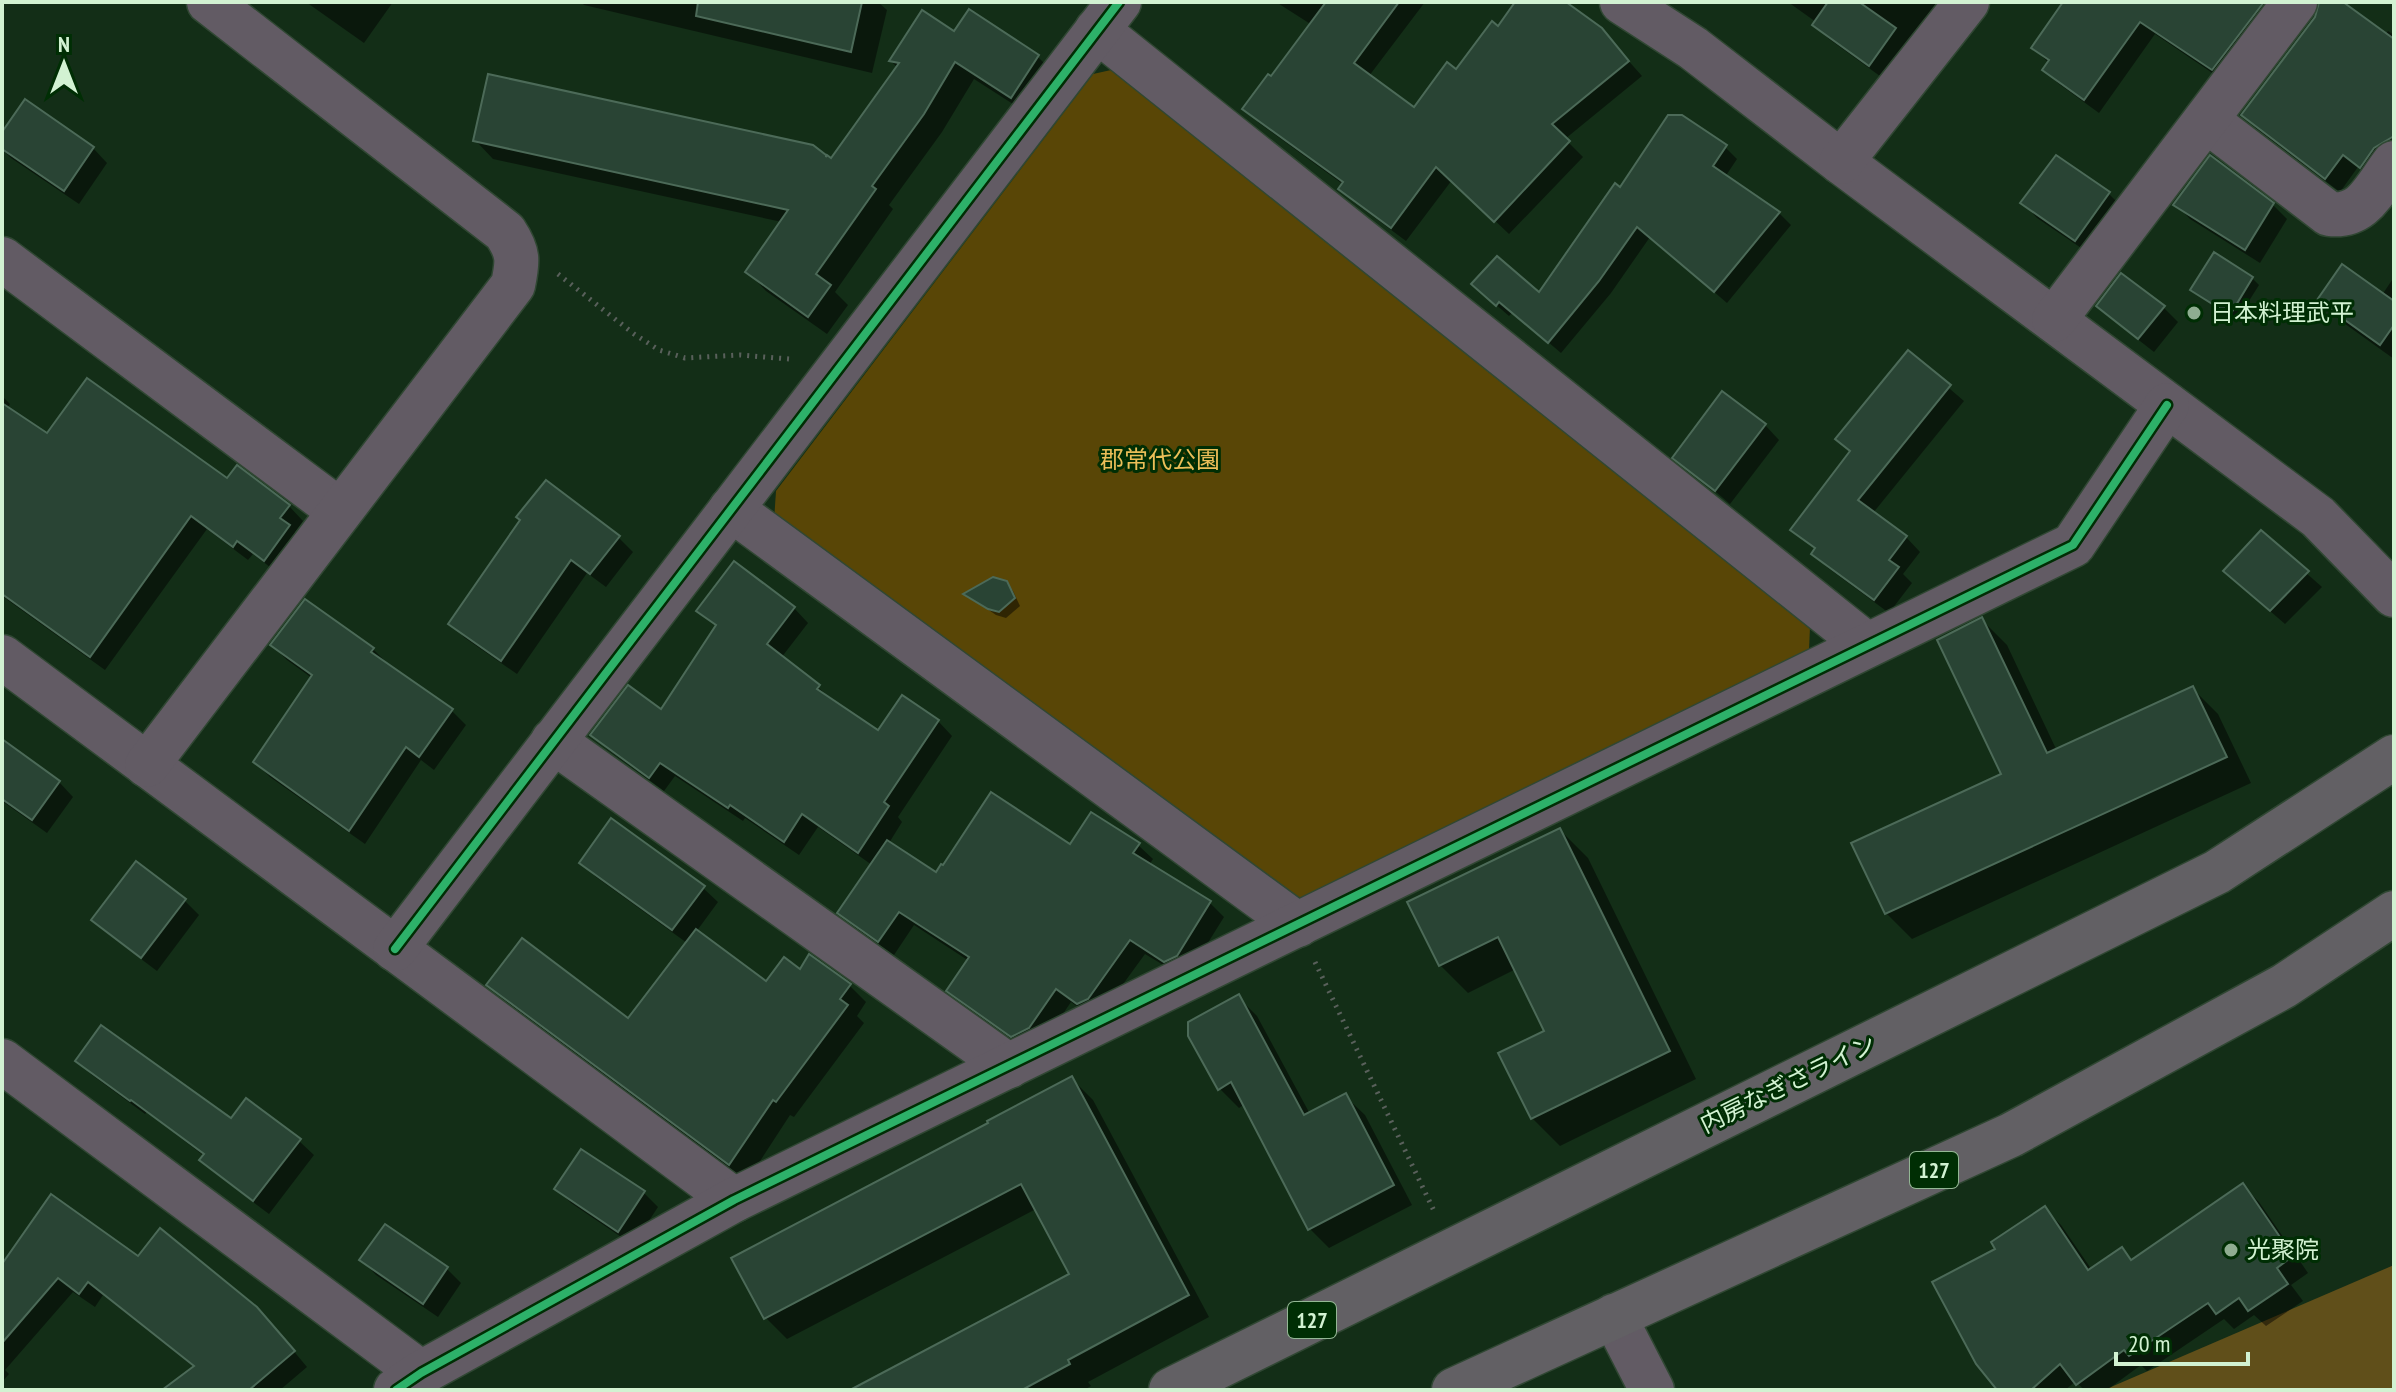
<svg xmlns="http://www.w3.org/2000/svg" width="2396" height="1392" viewBox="0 0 2396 1392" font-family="'PT Sans Narrow','Noto Sans JP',sans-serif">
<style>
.green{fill:#594606}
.forest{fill:#604f1a}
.shadow{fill:#0007}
.building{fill:#294434;stroke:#4c6a58;stroke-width:2}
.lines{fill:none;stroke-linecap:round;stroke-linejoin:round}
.minor-casing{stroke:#304733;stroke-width:47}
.highway-casing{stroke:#304733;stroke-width:47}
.path{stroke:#59605b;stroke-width:5;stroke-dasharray:2 6;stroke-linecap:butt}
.minor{stroke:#625b64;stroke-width:44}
.highway{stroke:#626064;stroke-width:44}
.cycleway-casing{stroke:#002e04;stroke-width:13}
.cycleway{stroke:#2db169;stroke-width:8}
.poi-dot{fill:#8fad91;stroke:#002e04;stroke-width:3}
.labels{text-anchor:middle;stroke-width:6;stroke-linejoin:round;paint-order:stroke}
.shield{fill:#002e04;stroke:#93b794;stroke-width:2}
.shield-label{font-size:22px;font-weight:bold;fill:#d2f2d2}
.poi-label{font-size:24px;fill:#d2f2d2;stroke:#002e04;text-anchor:start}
.park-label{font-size:24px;fill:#ebbe58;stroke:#002e04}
.street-label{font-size:24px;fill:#d2f2d2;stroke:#002e04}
</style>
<rect width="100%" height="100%" fill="#132e17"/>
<polygon class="green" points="1111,70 1810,627 1809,650 1315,897 1294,897 774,521 776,491 1093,74"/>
<polygon class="forest" points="2394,1265 2394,1390 2104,1390"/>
<g class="shadow">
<polygon points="306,2 393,2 364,43"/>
<polygon points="581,2 878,2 887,10 872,73 584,5"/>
<polygon points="1276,2 1425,2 1369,76 1414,110 1457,72 1499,28 1518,2 1563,2 1601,30 1642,76 1565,139 1583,157 1509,234 1452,180 1406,241 1355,203 1341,189 1344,185 1259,123 1245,109 1272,79 1312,25"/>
<polygon points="1788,2 1940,2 1884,79 1829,39 1814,25 1816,22"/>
<polygon points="2065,2 2288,2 2227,83 2155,34 2099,113 2059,84 2044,70 2049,63 2033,48"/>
<polygon points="2321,2 2339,2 2385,35 2388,31 2394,35 2394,157 2375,180 2358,167 2340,192 2257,129 2243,115 2317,17"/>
<polygon points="955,34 1038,57 1056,75 1030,115 974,79 942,132 889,205 893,209 835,292 848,305 827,334 766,291 748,272 782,222 493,159 475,140 831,161 898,68 891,61"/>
<polygon points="2,136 93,148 107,163 79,204 11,158 2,149"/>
<polygon points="1725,147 1737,159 1725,177 1779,213 1791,225 1727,303 1650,237 1611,293 1561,353 1513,312 1509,316 1486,296 1540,295 1620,190"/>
<polygon points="2109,194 2123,208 2090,254 2037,218 2023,203"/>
<polygon points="2176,204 2273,205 2287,219 2260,263 2190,219"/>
<polygon points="2214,255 2252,278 2259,285 2237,320 2199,296 2192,290"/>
<polygon points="2394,277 2394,359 2341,321 2319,300 2382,295"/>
<polygon points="2098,306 2163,307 2178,322 2154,352 2113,320"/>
<polygon points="1908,353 1964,401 1873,513 1906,537 1920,552 1903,574 1912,583 1889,613 1828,568 1814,554 1816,550 1793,530 1851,452 1838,439"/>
<polygon points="2,396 10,404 7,409 47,436 227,481 289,506 303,521 295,532 303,541 279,574 253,554 248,560 207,529 105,670 2,596"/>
<polygon points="1765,425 1779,440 1730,504 1675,457"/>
<polygon points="546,482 619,538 633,552 606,587 587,573 517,674 465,638 450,623"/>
<polygon points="2261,533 2322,587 2285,624 2240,585"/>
<polygon points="1006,583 1013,591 1020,606 1006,618 996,615 966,594"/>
<polygon points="794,608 808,623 781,658 818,687 834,703 878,733 938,721 952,736 898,817 902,822 889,843 937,875 1071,847 1138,845 1153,859 1149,865 1210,903 1224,917 1191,970 1180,975 1145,954 1102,1013 1093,1018 1071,1002 1044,1042 1027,1050 963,1005 949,990 969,961 914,925 894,955 854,927 840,913 872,865 818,827 799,855 745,818 743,821 675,776 664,791 607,749 593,734 661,712 717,627 699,610"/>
<polygon points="1982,620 2007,645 2057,751 2193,689 2218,714 2251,783 1912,939 1886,913 2004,775"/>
<polygon points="272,645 373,649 388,664 386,665 452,711 466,725 434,770 421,760 365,844 270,777 255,762 312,678 287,660"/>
<polygon points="2,741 59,782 73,797 47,833 2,801"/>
<polygon points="1560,830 1588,858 1696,1079 1560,1146 1532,1118 1546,1032 1516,969 1468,993 1440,965"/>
<polygon points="581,863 703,888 718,902 696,932 767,984 800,972 849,985 866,1002 857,1016 864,1023 794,1117 790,1115 747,1181 505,1001 488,985 628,1021 687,943 596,877"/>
<polygon points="136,864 185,901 199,915 157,971 108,934 94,920"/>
<polygon points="1238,997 1257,1016 1310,1114 1345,1096 1365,1115 1412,1205 1329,1248 1310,1229 1245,1104 1239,1108 1219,1088"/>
<polygon points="77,1061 231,1120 299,1141 314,1155 269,1214 216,1174 201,1160 204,1156 147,1112 145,1114 92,1075"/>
<polygon points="1071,1078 1093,1100 1209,1317 1088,1382 1091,1386 1084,1390 854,1390 1072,1275 1036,1209 787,1339 765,1317 991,1124"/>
<polygon points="582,1151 644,1193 658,1207 633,1245 571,1203 556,1188"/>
<polygon points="2243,1186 2259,1202 2308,1273 2291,1285 2303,1301 2266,1326 2254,1315 2234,1329 2224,1319 2147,1371 2141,1365 2107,1390 2084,1390 2076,1381 2065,1390 2000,1390 1998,1250 2045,1209 2061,1225 2092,1270 2122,1249 2133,1261"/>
<polygon points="139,1259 271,1324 307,1367 280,1390 163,1390 195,1368 103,1295 95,1307 73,1292 5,1370 9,1374 2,1382 2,1266"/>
<polygon points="362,1260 447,1269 461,1283 438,1317 376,1275"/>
</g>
<g class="building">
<polygon points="698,2 862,2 851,52 696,16"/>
<polygon points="1326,2 1399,2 1354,63 1414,107 1447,62 1456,69 1492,21 1498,26 1515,2 1566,2 1602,28 1629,61 1552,124 1570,141 1494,222 1436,167 1391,228 1338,189 1343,182 1242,109 1268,74 1271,76"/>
<polygon points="1828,2 1859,2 1896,28 1869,66 1812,25"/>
<polygon points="2063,2 2264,2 2212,70 2140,22 2084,100 2042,70 2049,60 2031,48"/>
<polygon points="2319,2 2343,2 2394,39 2394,136 2374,148 2360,168 2343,155 2325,179 2241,115 2315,17"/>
<polygon points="969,9 1039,55 1011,98 955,62 924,114 872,186 876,189 816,274 831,285 808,317 745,272 788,210 473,141 488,74 813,145 826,155 826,157 827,155 831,158 899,63 889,61 922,10 954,31"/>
<polygon points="25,99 94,147 64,191 2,149 2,132"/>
<polygon points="1668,115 1682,115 1727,145 1713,166 1780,212 1714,292 1637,227 1599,281 1548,343 1499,302 1496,306 1471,284 1497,256 1539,292 1615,183 1620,187"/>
<polygon points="2056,155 2110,192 2075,241 2020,203"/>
<polygon points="2210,155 2274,203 2245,250 2173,205"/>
<polygon points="2214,252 2253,277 2230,315 2190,290"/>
<polygon points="2342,264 2394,301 2394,325 2380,345 2317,300"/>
<polygon points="2121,273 2165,306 2138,339 2096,306"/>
<polygon points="1908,350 1951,385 1858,500 1907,536 1889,560 1899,567 1874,600 1811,554 1815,548 1790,530 1850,451 1835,439"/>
<polygon points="87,378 227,478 237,465 290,505 280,518 290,525 264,561 237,541 233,547 191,516 90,657 2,594 2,403 47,433"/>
<polygon points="1722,391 1766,424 1715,491 1672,458"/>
<polygon points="546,480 620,536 590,574 571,560 501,661 448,624 520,520 516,517"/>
<polygon points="2261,530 2309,571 2270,611 2223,571"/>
<polygon points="734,561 795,607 767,644 820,685 817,689 878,730 902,695 939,720 884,802 889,806 858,853 802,814 784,842 730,805 728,808 660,763 649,778 590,735 628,685 661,709 716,625 696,611"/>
<polygon points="993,577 1007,581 1015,598 999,612 988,609 963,594"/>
<polygon points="305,599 374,648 371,652 453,709 419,757 406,747 349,831 253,762 312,675 270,645"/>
<polygon points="1982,617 2047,753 2193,686 2227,757 1885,914 1851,843 2001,774 1937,640"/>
<polygon points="2,739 60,781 32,820 2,799"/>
<polygon points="991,792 1070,844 1091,812 1140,843 1133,853 1211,901 1177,956 1164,962 1130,940 1088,999 1077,1004 1056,989 1029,1028 1011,1037 946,991 969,957 899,912 878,942 837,913 887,840 936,872 941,864 943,865"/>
<polygon points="611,818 705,886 672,930 579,863"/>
<polygon points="1560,828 1670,1051 1531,1119 1498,1053 1544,1031 1498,937 1439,966 1407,902"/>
<polygon points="136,861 186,899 141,958 91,920"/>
<polygon points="696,929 766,981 784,957 800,969 809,954 851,984 840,999 848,1005 776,1102 773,1100 729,1165 486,985 522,938 628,1018"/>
<polygon points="1239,994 1304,1115 1346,1093 1394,1185 1308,1230 1231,1082 1218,1090 1188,1036 1188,1022"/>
<polygon points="101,1025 231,1118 246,1098 301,1139 253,1201 199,1160 204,1154 131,1100 130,1101 75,1061"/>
<polygon points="1072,1076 1189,1295 1068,1360 1070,1364 1022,1390 850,1390 1069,1274 1021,1184 764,1319 731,1258 988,1123 987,1121"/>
<polygon points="581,1149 645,1191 618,1232 554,1189"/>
<polygon points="2243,1183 2293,1256 2277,1268 2288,1284 2248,1311 2239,1298 2216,1314 2208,1303 2129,1356 2124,1350 2076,1385 2060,1364 2031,1390 1997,1390 1976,1364 1932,1282 1995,1249 1991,1242 2045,1206 2088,1270 2122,1247 2131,1260"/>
<polygon points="51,1194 138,1256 160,1228 257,1307 295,1351 249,1390 162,1390 194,1366 88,1282 79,1294 58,1278 2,1343 2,1264"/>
<polygon points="385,1224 448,1267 423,1304 359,1260"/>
</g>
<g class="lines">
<defs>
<g id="minor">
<polyline points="1622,2 1693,48 1841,162 2318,517 2394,595"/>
<polyline points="1097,30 1867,645"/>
<path d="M2206 120 2329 214C2364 218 2374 189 2394 163"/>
<polyline points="1841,162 1967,2"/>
<polyline points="2,259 340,511"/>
<polyline points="2054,320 2295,2"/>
<polyline points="731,509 1298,925"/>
<polyline points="2,657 734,1200"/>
<polyline points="553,741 1009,1066"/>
<path d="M147 765 513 285C518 261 519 253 505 232L209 2"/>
<polyline points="395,949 1119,2"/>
<polyline points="2,1061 421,1373"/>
<polyline points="1614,1316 1652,1390"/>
<polyline points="396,1390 421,1373 734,1200 2073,545 2167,405"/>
</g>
<g id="highway">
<polyline points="1171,1390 2217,872 2394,757"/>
<polyline points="1454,1390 2011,1135 2284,986 2394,913"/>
</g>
</defs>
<use href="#minor" class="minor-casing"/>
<use href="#highway" class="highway-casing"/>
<g class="path">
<polyline points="558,274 634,334 659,350 685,358 740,355 789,359"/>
<polyline points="1315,962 1435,1213"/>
</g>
<use href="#minor" class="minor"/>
<use href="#highway" class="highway"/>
<defs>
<g id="cycleway">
<polyline points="395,949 1119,2"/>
<polyline points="396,1390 421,1373 734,1200 2073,545 2167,405"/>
</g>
</defs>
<use href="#cycleway" class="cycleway-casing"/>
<use href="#cycleway" class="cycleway"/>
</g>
<g class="poi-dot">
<circle cx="2194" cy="313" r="8"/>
<circle cx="2231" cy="1250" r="8"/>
</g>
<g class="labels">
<g class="shield">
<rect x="1910" y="1152" width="48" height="36" rx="6"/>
<rect x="1288" y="1302" width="48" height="36" rx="6"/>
</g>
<g class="shield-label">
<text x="1934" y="1178">127</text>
<text x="1312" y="1328">127</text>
</g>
<g class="poi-label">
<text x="2210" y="321">日本料理武平</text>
<text x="2247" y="1258">光聚院</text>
</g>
<g class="park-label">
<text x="1160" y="468">郡常代公園</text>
</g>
<g class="street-label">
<text transform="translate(1788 1084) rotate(-26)" y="8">内房なぎさライン</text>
</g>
</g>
<rect width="2396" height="1392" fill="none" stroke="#d2f2d2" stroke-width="8"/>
<g transform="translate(64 64)" stroke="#002e04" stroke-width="6" paint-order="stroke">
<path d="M0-6L14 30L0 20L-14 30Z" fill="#d2f2d2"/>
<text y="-12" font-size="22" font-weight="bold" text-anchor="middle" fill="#d2f2d2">N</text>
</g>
<path d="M2116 1352v12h132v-12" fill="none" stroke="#d2f2d2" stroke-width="4"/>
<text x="2128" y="1352" font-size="24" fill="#d2f2d2" stroke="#002e04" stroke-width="6" paint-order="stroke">20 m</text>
</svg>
